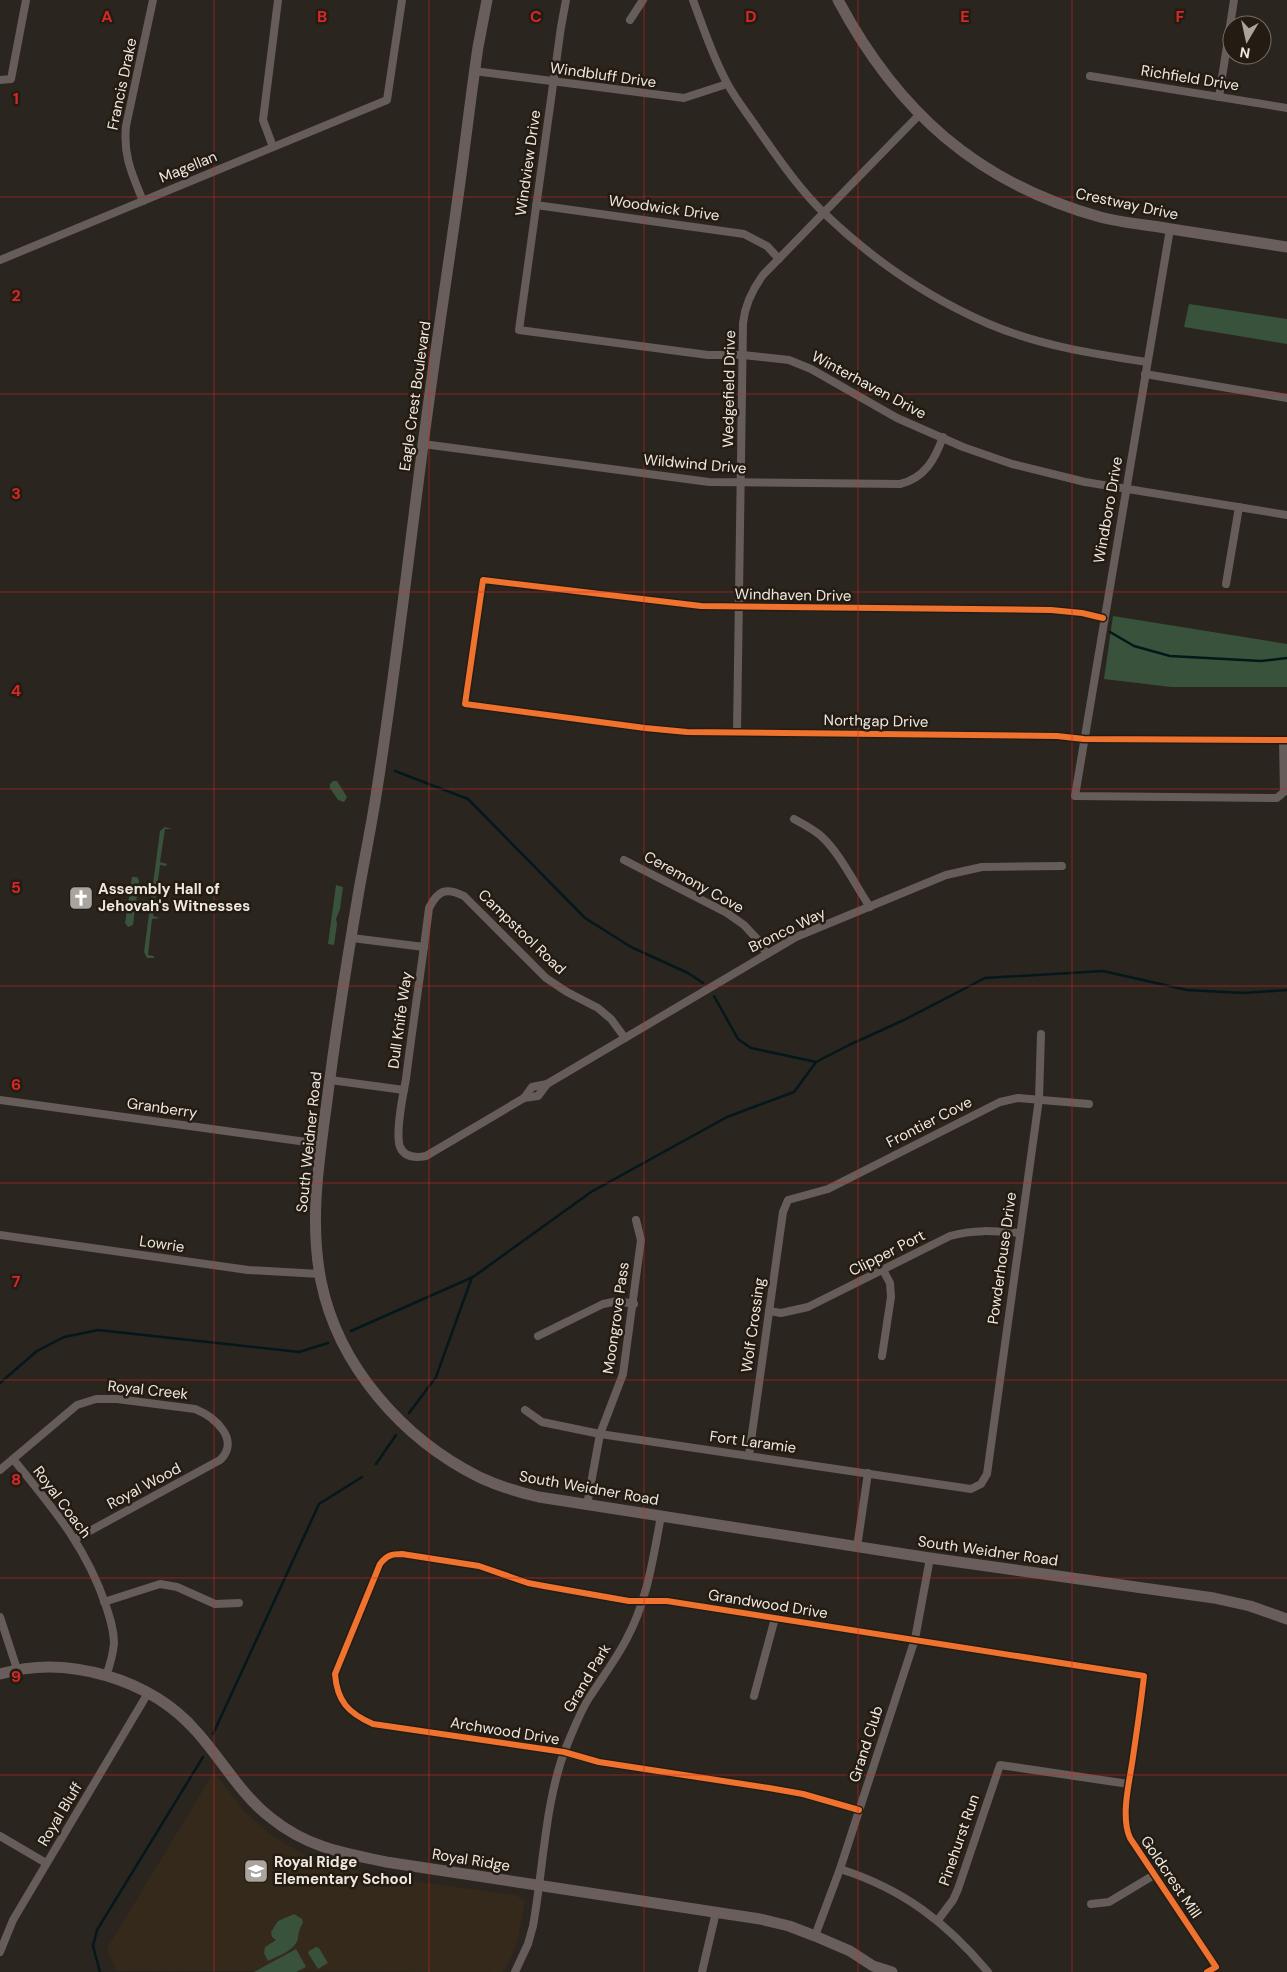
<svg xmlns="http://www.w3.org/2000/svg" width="1287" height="1972" viewBox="0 0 1287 1972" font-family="'DM Sans',sans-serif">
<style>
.built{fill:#34291b}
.green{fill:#39523c}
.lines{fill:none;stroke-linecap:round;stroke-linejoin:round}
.stream{stroke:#04181b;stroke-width:2.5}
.street{stroke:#665c5a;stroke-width:8}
.secondary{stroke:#695e5b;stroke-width:11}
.cycleway-casing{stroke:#241c12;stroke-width:9}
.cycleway{stroke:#ef722f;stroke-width:6}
.grid{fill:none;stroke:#d62828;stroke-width:1;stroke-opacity:0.55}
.labels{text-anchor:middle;stroke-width:5;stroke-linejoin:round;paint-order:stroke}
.street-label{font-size:15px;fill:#eee8e1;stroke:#241c12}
.poi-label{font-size:15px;font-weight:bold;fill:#eee8e1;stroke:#241c12;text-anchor:start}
.grid-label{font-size:16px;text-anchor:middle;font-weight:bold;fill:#d62828;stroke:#241c12;stroke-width:5;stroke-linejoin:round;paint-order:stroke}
</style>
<rect width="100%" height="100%" fill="#2a251f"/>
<polygon class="built" points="214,1772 245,1812 271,1835 303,1854 334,1865 383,1877 516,1895 525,1901 518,1940 510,1961 503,1972 116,1971 107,1948"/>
<g class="green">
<polygon points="1189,304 1287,319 1287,344 1184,327"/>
<polygon points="1113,616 1287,644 1287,687 1171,687 1104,679"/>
<polygon points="333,781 337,781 347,797 344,802 338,800 330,788 330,784"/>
<polygon points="165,827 172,829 165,829 160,862 167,864 166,866 160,865 153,916 160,918 152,919 148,955 154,956 154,958 147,958 144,952 160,831"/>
<polygon points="132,877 137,877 139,880 133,925 128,927 125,923"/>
<polygon points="336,885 343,887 340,909 336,919 337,924 334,945 328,944"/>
<path d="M294 1914 302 1919 303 1923C299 1929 299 1932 298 1938 296 1950 278 1956 268 1961L264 1953 265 1947 276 1940 272 1937 271 1932 278 1921Z"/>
<polygon points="316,1947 319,1948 328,1963 318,1969 308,1953 309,1951"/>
<polygon points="296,1949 306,1967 296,1972 254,1972"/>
</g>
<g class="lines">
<g class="stream">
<polyline points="1110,632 1134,646 1170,656 1261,661 1287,658"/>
<polyline points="395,771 468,799 585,918 631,947 688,973 703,983"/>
<polyline points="714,996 738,1039 751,1048 816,1062"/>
<polyline points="351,1331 473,1277 591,1192 727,1117 794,1092 816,1062 849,1045 904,1020 985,978 1103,971 1187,990 1244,993 1287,990"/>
<polyline points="0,1383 37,1351 64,1337 98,1330 299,1352 328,1343"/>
<polyline points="409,1413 436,1377 472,1277"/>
<polyline points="376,1464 396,1435"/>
<polyline points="213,1734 319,1504 362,1477"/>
<polyline points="100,1972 93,1946 97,1930 203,1757"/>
</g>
<g class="street">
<polyline points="566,0 561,27 519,330 708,355 743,355 789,360 811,369 897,418 963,447 1012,464 1085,482 1287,515"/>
<path d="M693 0C703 27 712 55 726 81 734 97 747 113 757 128 778 158 799 189 825 214 872 259 929 298 989 324 1038 345 1093 354 1147 362"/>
<polyline points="630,20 643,0"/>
<polyline points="474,71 684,98 727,84"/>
<polyline points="1090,76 1287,108"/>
<polyline points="0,80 11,79 26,0"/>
<polyline points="1219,97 1234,0"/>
<polyline points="273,147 263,120 278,0"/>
<path d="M143 201C132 174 123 156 126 126L153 0"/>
<polyline points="536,205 744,234 767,246 779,259"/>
<polyline points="1170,229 1075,796 1277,798 1284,792 1283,740"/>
<polyline points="0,260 387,100 402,0"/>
<polyline points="1145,374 1287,398"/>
<path d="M423 444 709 482 900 484C925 478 935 459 943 437"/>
<polyline points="1226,584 1239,507"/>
<polyline points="1103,618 1082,613 1051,610 701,606 483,580 465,704 645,728 687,732 1057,736 1084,739 1287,740"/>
<path d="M737 732 743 323C745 304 752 290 763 275L920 114"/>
<path d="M794 819C803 824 813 829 821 836 840 853 855 885 870 907"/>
<polyline points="624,860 727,913 744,925 758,940 767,954"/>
<polyline points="352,938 424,947"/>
<polyline points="330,1080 404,1090"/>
<path d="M547 1084 538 1096 524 1098 426 1156C416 1158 405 1158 400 1147 395 1133 403 1095 406 1079 413 1022 422 965 429 908 438 890 446 887 464 896L546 978 567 992 598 1008 611 1019 625 1038"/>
<polyline points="524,1098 532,1087 547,1084 796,937 946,875 982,867 1062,866"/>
<polyline points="0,1100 321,1144"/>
<polyline points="0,1235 248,1270 320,1274"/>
<path d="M769 1311 781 1313 808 1307 950 1236C974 1229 995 1231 1019 1233"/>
<polyline points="538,1336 603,1304 618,1301 634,1304"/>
<polyline points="882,1356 891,1297 890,1283 883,1270"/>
<polyline points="525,1410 542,1422 600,1434 971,1489 981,1484 987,1474 1039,1099 1041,1034"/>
<polyline points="749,1455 783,1212 788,1200 828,1189 1000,1102 1018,1098 1089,1104"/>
<path d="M13 1459C52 1507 86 1546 106 1606 110 1618 114 1630 114 1643 113 1655 110 1665 106 1676"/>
<path d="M0 1470 77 1405 96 1399H117L195 1409C215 1417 241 1440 220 1460L75 1539"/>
<polyline points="587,1505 600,1434 623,1374 641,1240 636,1220"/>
<polyline points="857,1547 868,1473"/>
<polyline points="104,1602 160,1584 177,1587 215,1604 239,1603"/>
<polyline points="0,1617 17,1669"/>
<polyline points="754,1696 775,1618"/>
<path d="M859 1810 803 1794 769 1788 599 1762 564 1752 373 1724C348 1713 337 1701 335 1674L380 1564C387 1555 392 1554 402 1554L479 1566 528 1583 544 1586 629 1601H667L1144 1676C1141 1703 1137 1730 1133 1757 1130 1780 1120 1816 1130 1838L1216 1967 1207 1972"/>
<polyline points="0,1836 46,1863"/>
<path d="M840 1869C903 1889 946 1922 988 1972"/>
<polyline points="1091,1904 1109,1902 1154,1875"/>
<polyline points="938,1920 953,1900 958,1889 1000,1765 1129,1784"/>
<polyline points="815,1936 840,1869 915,1639 930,1558"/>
<polyline points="0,1952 13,1920 148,1693"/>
<path d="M515 1972 528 1944 533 1926C543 1871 545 1802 565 1750 572 1733 579 1714 589 1698 601 1679 615 1661 626 1640 647 1602 653 1559 661 1516"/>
<polyline points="702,1972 716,1912"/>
</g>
<g class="secondary">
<path d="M487 0 478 47C470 101 464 156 456 211 445 289 433 367 423 445 408 560 395 675 377 789 372 823 365 856 359 890 347 960 336 1030 327 1101 319 1160 309 1221 321 1281 338 1366 403 1439 479 1477 498 1486 518 1492 539 1497L930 1558 1214 1598 1250 1606 1287 1619"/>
<path d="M838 0C897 111 977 183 1100 217 1123 223 1148 225 1171 229 1210 235 1248 241 1287 247"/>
<path d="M0 1674C67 1654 151 1679 197 1732 222 1760 241 1795 271 1818 307 1847 342 1853 386 1862L760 1919 789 1926 815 1936 850 1951 873 1966 892 1972"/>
</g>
<defs>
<g id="cycleway">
<polyline points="1103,618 1082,613 1051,610 701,606 483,580 465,704 645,728 687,732 1057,736 1084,739 1287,740"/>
<path d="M859 1810 803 1794 769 1788 599 1762 564 1752 373 1724C348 1713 337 1701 335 1674L380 1564C387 1555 392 1554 402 1554L479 1566 528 1583 544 1586 629 1601H667L1144 1676C1141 1703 1137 1730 1133 1757 1130 1780 1120 1816 1130 1838L1216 1967 1207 1972"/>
</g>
</defs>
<use href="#cycleway" class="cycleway-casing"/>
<use href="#cycleway" class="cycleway"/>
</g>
<path class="grid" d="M214 0V1972M429 0V1972M644 0V1972M858 0V1972M1072 0V1972M0 197H1287M0 394H1287M0 592H1287M0 789H1287M0 986H1287M0 1183H1287M0 1380H1287M0 1578H1287M0 1775H1287"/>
<defs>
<symbol id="church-square" viewBox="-11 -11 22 22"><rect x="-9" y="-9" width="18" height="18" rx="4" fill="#a9a49d" stroke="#241c12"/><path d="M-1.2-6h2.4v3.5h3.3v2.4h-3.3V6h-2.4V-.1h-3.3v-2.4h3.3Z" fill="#fff"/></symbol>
<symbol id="school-square" viewBox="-11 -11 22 22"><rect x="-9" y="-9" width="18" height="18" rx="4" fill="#a9a49d" stroke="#241c12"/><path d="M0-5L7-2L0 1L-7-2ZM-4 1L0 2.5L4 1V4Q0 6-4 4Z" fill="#fff"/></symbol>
</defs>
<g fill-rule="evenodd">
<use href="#church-square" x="67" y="884" width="28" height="28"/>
<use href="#school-square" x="242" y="1857" width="28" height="28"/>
</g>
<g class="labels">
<g class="street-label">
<text transform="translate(603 75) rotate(8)" y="5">Windbluff Drive</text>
<text transform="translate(1190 78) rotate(9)" y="5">Richfield Drive</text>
<text transform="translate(122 84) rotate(-78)" y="5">Francis Drake</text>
<text transform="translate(528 163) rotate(-82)" y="5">Windview Drive</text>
<text transform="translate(188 167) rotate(-22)" y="5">Magellan</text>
<text transform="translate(1127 204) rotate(12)" y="5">Crestway Drive</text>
<text transform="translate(664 208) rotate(8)" y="5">Woodwick Drive</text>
<text transform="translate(869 385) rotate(28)" y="5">Winterhaven Drive</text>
<text transform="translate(729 389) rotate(-89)" y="5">Wedgefield Drive</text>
<text transform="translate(415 396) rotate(-82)" y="5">Eagle Crest Boulevard</text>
<text transform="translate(695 464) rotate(5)" y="5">Wildwind Drive</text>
<text transform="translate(1108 510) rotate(-80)" y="5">Windboro Drive</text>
<text transform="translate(793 595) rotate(1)" y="5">Windhaven Drive</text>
<text transform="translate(876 721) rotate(1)" y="5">Northgap Drive</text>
<text transform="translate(694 882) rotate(29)" y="5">Ceremony Cove</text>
<text transform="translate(787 930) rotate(-26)" y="5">Bronco Way</text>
<text transform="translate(522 932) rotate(44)" y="5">Campstool Road</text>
<text transform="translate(400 1020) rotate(-82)" y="5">Dull Knife Way</text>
<text transform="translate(162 1108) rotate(8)" y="5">Granberry</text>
<text transform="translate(929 1122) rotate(-27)" y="5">Frontier Cove</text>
<text transform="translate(309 1142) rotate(-84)" y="5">South Weidner Road</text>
<text transform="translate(162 1244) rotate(8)" y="5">Lowrie</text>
<text transform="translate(887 1253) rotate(-27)" y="5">Clipper Port</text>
<text transform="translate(1002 1258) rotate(-82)" y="5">Powderhouse Drive</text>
<text transform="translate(616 1318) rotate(-82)" y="5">Moongrove Pass</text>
<text transform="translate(753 1325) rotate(-82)" y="5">Wolf Crossing</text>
<text transform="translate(148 1390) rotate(6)" y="5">Royal Creek</text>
<text transform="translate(753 1442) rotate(8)" y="5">Fort Laramie</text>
<text transform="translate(144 1486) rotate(-28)" y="5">Royal Wood</text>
<text transform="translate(589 1488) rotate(10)" y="5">South Weidner Road</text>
<text transform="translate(62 1502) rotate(53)" y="5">Royal Coach</text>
<text transform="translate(988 1551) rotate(8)" y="5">South Weidner Road</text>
<text transform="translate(768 1604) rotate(9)" y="5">Grandwood Drive</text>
<text transform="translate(587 1678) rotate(-59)" y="5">Grand Park</text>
<text transform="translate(505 1731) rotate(9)" y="5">Archwood Drive</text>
<text transform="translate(866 1744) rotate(-72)" y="5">Grand Club</text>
<text transform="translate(60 1814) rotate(-59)" y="5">Royal Bluff</text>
<text transform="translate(959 1840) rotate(-71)" y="5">Pinehurst Run</text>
<text transform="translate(471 1860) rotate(9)" y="5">Royal Ridge</text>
<text transform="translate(1171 1877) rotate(56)" y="5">Goldcrest Mill</text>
</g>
<g class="poi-label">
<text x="98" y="894">Assembly Hall of<tspan x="98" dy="17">Jehovah's Witnesses</tspan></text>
<text x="274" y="1867">Royal Ridge<tspan x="274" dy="17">Elementary School</tspan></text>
</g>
</g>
<g class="grid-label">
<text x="107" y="22">A</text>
<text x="322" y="22">B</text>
<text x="536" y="22">C</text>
<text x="751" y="22">D</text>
<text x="965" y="22">E</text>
<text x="1180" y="22">F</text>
<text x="16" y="104">1</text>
<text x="16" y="301">2</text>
<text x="16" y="499">3</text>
<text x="16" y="696">4</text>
<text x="16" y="893">5</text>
<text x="16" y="1090">6</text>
<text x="16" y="1287">7</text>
<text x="16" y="1485">8</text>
<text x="16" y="1682">9</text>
</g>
<g transform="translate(1247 40) rotate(189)"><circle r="24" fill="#241c12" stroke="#756e65"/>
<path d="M0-4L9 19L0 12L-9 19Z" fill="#a9a49d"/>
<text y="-8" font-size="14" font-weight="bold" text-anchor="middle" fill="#eee8e1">N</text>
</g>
</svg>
